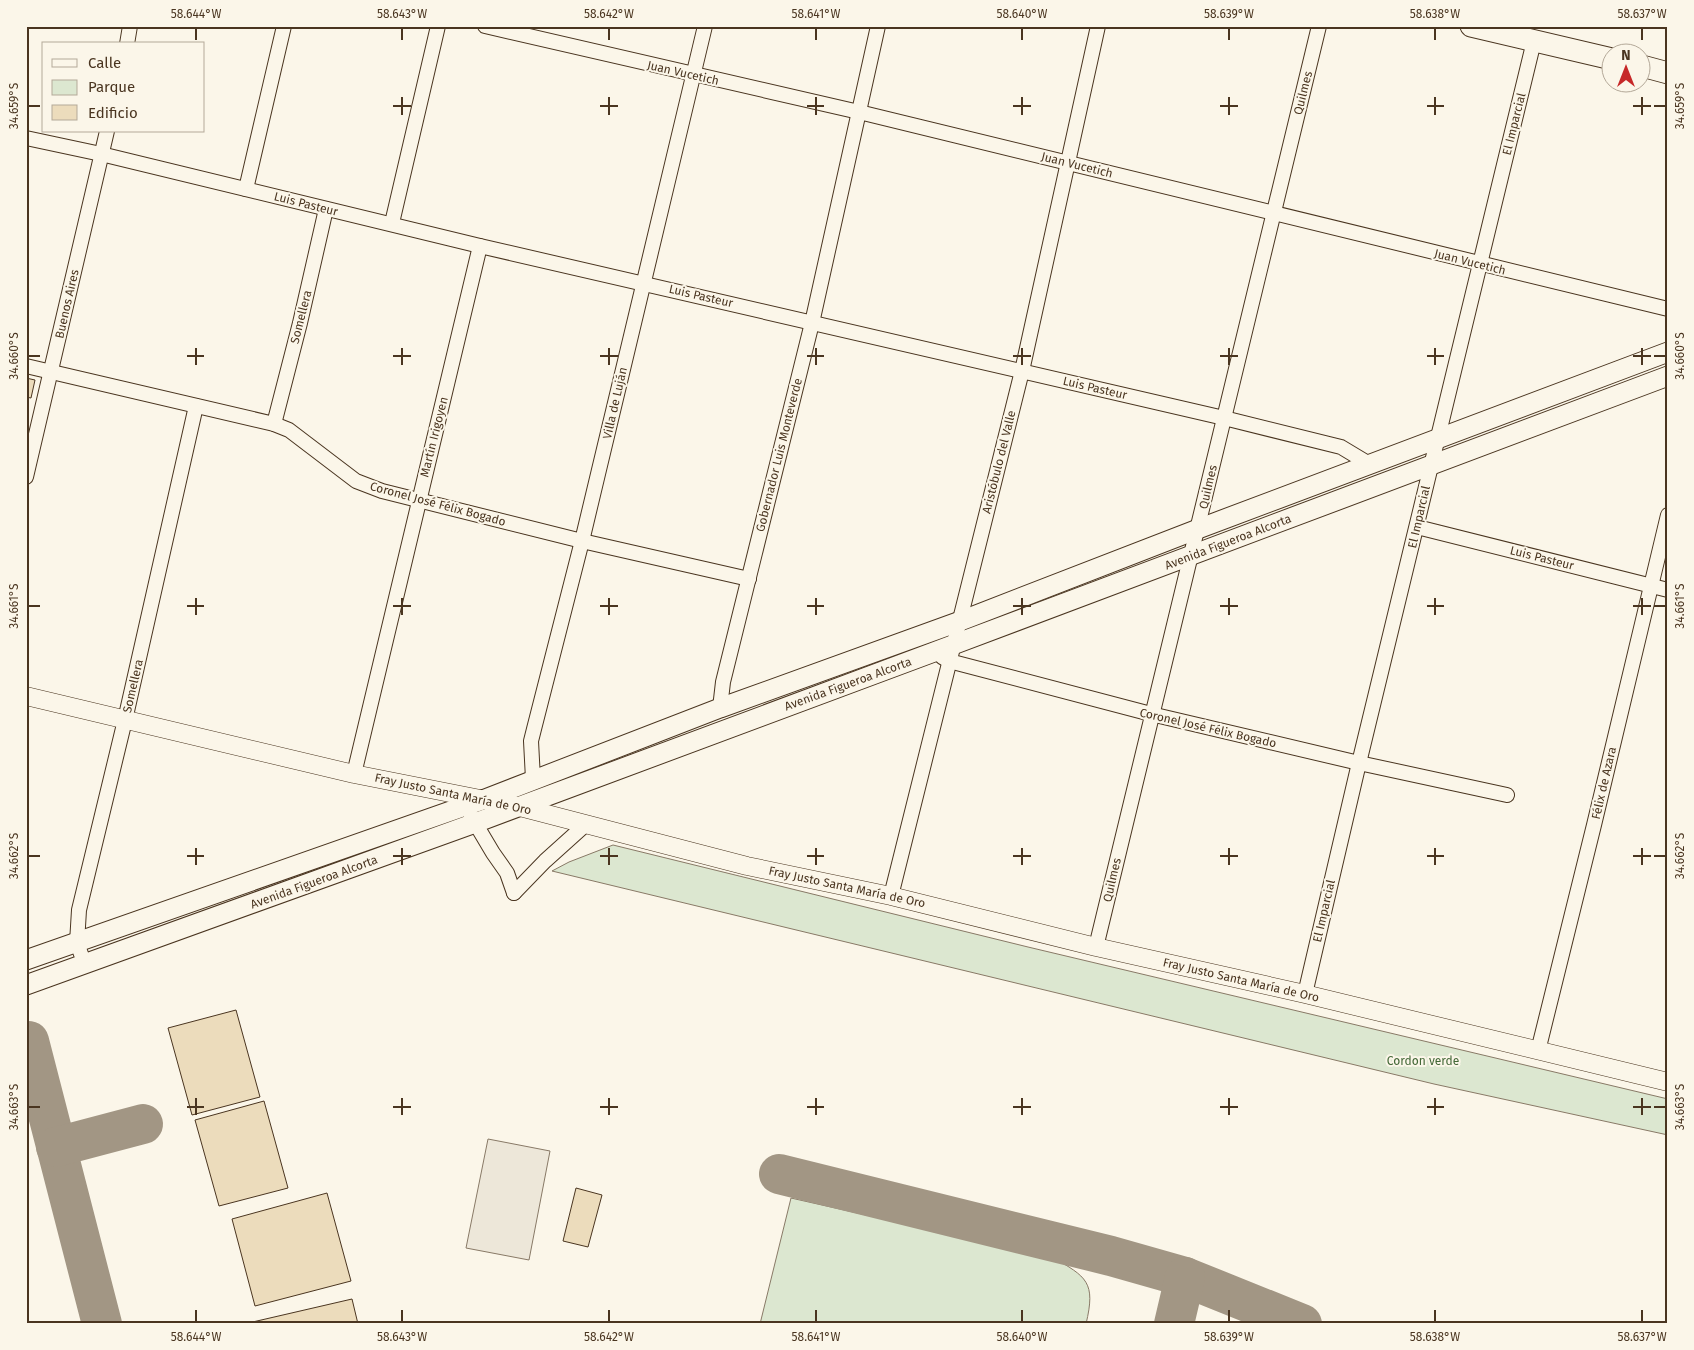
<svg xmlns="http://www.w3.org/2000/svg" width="1694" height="1350" viewBox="0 0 1694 1350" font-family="'Fira Sans',sans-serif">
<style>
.green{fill:#dce7d0;stroke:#887966}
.parking{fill:#ede7d9;stroke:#887966}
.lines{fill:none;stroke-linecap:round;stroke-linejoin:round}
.taxiway{stroke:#a29684;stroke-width:40}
.building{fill:#ecdcbc;stroke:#4a3520}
.minor-casing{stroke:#4a3520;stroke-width:16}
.tertiary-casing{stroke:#4a3520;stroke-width:19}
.secondary-casing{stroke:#4a3520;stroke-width:21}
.primary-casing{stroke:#4a3520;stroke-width:23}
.minor{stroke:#fbf6e9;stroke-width:14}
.tertiary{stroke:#fbf6e9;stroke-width:18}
.secondary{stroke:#fbf6e9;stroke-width:19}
.primary{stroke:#fbf6e9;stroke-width:21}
.ticks{fill:none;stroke:#4a3520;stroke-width:2}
.labels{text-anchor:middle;stroke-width:4;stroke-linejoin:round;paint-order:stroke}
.street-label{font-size:12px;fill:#4a3520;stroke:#fbf6e9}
.park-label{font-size:12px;fill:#436837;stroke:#fbf6e9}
.neatline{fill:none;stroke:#4a3520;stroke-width:2}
.ticks-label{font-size:12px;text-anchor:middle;fill:#4a3520}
</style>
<rect width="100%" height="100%" fill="#fbf6e9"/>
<g class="green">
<polygon points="613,845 1028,947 1668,1099 1668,1135 1434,1084 552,871 569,862"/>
<path d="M791 1198 1052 1257C1087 1277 1096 1282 1086 1324H760Z"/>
</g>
<polygon class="parking" points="488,1139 550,1151 529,1260 466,1248"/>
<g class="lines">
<g class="taxiway">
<polyline points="29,1041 102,1324"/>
<polyline points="56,1147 143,1124"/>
<polyline points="779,1174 1111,1256 1185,1277 1302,1324"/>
<polyline points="1174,1324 1185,1277"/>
</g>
</g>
<g class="building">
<polygon points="26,378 35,380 31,398 26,397"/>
<polygon points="236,1010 260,1097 192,1115 168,1028"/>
<polygon points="264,1101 288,1188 219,1206 195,1120"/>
<polygon points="576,1188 602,1195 588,1247 563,1241"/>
<polygon points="327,1193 351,1281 255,1306 232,1219"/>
<polygon points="352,1299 358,1324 244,1324"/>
</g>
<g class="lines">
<defs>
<g id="minor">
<polyline points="485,26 859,112 1668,309"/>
<polyline points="127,44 130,26"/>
<polyline points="26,138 101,154 480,246 1224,418 1341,447 1371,465"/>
<polyline points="246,189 284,26"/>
<polyline points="392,223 438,26"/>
<polyline points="26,366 274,424 289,430 356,481 382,491 582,541 749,579"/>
<polyline points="274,424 300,323 326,209"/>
<polyline points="26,477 107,131"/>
<polyline points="1417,527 1668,590"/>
<polyline points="942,657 949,661 1151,714 1359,763 1507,795"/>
<polyline points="720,708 723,682 812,323 878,26"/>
<polyline points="354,774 480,246"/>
<polyline points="533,779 531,741 534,729 582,541 705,26"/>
<polyline points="471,816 493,853 507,873 514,893"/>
<polyline points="514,893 545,861 585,825"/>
<polyline points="891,896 1022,371 1098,26"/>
<polyline points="1096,947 1319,26"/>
<polyline points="85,965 77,943 79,910 125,720 196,406"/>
<polyline points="1305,994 1359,763 1534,41"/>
<polyline points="1538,1051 1594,825 1668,515"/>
</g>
<polyline id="tertiary" points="26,696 354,774 516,806 747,866 891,896 1096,947 1305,994 1668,1082"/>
<g id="secondary">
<polyline points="26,960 485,799 720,708 958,622 1198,529 1668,352"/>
<polyline points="26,985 475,823 934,652 1668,376"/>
</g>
<g id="primary">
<polyline points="1471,26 1612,59"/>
<polyline points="1642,66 1668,73"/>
</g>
</defs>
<use href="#minor" class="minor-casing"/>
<use href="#tertiary" class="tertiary-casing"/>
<use href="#secondary" class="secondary-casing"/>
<use href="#primary" class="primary-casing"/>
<use href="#minor" class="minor"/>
<use href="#tertiary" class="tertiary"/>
<use href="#secondary" class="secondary"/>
<use href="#primary" class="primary"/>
</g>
<path class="ticks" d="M196 28V40M402 28V40M609 28V40M816 28V40M1022 28V40M1229 28V40M1435 28V40M1642 28V40M402 97V115M609 97V115M816 97V115M1022 97V115M1229 97V115M1435 97V115M1642 97V115M28 106H40M393 106H411M600 106H618M807 106H824M1013 106H1031M1220 106H1238M1427 106H1444M1633 106H1651M1654 106H1666M196 348V365M402 348V365M609 348V365M816 348V365M1022 348V365M1229 348V365M1435 348V365M1642 348V365M28 356H40M187 356H204M393 356H411M600 356H618M807 356H824M1013 356H1031M1220 356H1238M1427 356H1444M1633 356H1651M1654 356H1666M196 598V615M402 598V615M609 598V615M816 598V615M1022 598V615M1229 598V615M1435 598V615M1642 598V615M28 606H40M187 606H204M393 606H411M600 606H618M807 606H824M1013 606H1031M1220 606H1238M1427 606H1444M1633 606H1651M1654 606H1666M196 848V865M402 848V865M609 848V865M816 848V865M1022 848V865M1229 848V865M1435 848V865M1642 848V865M28 856H40M187 856H204M393 856H411M600 856H618M807 856H824M1013 856H1031M1220 856H1238M1427 856H1444M1633 856H1651M1654 856H1666M196 1098V1115M402 1098V1115M609 1098V1115M816 1098V1115M1022 1098V1115M1229 1098V1115M1435 1098V1115M1642 1098V1115M28 1107H40M187 1107H204M393 1107H411M600 1107H618M807 1107H824M1013 1107H1031M1220 1107H1238M1427 1107H1444M1633 1107H1651M1654 1107H1666M196 1310V1322M402 1310V1322M609 1310V1322M816 1310V1322M1022 1310V1322M1229 1310V1322M1435 1310V1322M1642 1310V1322"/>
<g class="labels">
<g class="street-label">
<text transform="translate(683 73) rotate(13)" y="4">Juan Vucetich</text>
<text transform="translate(1303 93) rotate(-76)" y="4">Quilmes</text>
<text transform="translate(1514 124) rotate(-76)" y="4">El Imparcial</text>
<text transform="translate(1077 165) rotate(14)" y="4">Juan Vucetich</text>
<text transform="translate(306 204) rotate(14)" y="4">Luis Pasteur</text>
<text transform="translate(1470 262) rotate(14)" y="4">Juan Vucetich</text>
<text transform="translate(701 296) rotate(13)" y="4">Luis Pasteur</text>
<text transform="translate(67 304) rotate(-77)" y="4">Buenos Aires</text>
<text transform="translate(301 317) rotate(-76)" y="4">Somellera</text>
<text transform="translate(1095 388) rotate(13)" y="4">Luis Pasteur</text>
<text transform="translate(615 403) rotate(-77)" y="4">Villa de Luján</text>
<text transform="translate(434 437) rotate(-76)" y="4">Martín Irigoyen</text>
<text transform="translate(779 455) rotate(-76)" y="4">Gobernador Luis Monteverde</text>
<text transform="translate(999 462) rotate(-76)" y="4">Aristóbulo del Valle</text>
<text transform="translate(1208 487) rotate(-77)" y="4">Quilmes</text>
<text transform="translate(438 504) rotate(15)" y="4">Coronel José Félix Bogado</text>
<text transform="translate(1419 517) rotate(-77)" y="4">El Imparcial</text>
<text transform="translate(1228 542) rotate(-21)" y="4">Avenida Figueroa Alcorta</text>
<text transform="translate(1542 558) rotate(14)" y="4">Luis Pasteur</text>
<text transform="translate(848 684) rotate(-20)" y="4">Avenida Figueroa Alcorta</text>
<text transform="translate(133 686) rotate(-77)" y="4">Somellera</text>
<text transform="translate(1208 728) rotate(13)" y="4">Coronel José Félix Bogado</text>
<text transform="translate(1604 783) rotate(-77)" y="4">Félix de Azara</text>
<text transform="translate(453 794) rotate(12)" y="4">Fray Justo Santa María de Oro</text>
<text transform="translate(1112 880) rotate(-77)" y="4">Quilmes</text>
<text transform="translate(314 882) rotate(-20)" y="4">Avenida Figueroa Alcorta</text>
<text transform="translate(847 887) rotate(12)" y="4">Fray Justo Santa María de Oro</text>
<text transform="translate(1324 911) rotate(-77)" y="4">El Imparcial</text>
<text transform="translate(1241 980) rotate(13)" y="4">Fray Justo Santa María de Oro</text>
</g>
<g class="park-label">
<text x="1423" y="1065">Cordon verde</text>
</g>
</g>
<rect width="1694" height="1350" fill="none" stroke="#fbf6e9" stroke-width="55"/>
<rect x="42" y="42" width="162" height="90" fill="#fbf6e9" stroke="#b4a999"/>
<rect x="52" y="59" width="25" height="8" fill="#fbf6e9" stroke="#b4a999"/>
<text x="88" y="68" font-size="15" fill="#4a3520">Calle</text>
<rect x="52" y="80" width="25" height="15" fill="#dce7d0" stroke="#b4a999"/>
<text x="88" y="92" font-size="15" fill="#4a3520">Parque</text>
<rect x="52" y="105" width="25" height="15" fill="#ecdcbc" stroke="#b4a999"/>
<text x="88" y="118" font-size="15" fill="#4a3520">Edificio</text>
<g transform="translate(1626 68)"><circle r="24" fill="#fbf6e9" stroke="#b4a999"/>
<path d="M0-4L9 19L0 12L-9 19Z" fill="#c62828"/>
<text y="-8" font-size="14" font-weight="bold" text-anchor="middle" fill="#4a3520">N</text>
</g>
<rect x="28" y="28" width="1638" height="1294" class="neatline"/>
<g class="ticks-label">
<text x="196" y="18">58.644°W</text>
<text x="402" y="18">58.643°W</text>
<text x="609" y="18">58.642°W</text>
<text x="816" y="18">58.641°W</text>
<text x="1022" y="18">58.640°W</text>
<text x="1229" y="18">58.639°W</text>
<text x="1435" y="18">58.638°W</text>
<text x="1642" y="18">58.637°W</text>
<text transform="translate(14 106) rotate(-90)" y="4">34.659°S</text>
<text transform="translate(1680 106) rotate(-90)" y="4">34.659°S</text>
<text transform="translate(14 356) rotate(-90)" y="4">34.660°S</text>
<text transform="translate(1680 356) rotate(-90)" y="4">34.660°S</text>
<text transform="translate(14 606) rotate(-90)" y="4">34.661°S</text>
<text transform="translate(1680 606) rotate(-90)" y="4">34.661°S</text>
<text transform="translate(14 856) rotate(-90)" y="4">34.662°S</text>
<text transform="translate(1680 856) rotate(-90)" y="4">34.662°S</text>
<text transform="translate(14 1107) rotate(-90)" y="4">34.663°S</text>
<text transform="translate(1680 1107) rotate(-90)" y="4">34.663°S</text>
<text x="196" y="1341">58.644°W</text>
<text x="402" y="1341">58.643°W</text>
<text x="609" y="1341">58.642°W</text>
<text x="816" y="1341">58.641°W</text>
<text x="1022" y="1341">58.640°W</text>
<text x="1229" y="1341">58.639°W</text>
<text x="1435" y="1341">58.638°W</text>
<text x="1642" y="1341">58.637°W</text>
</g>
</svg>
